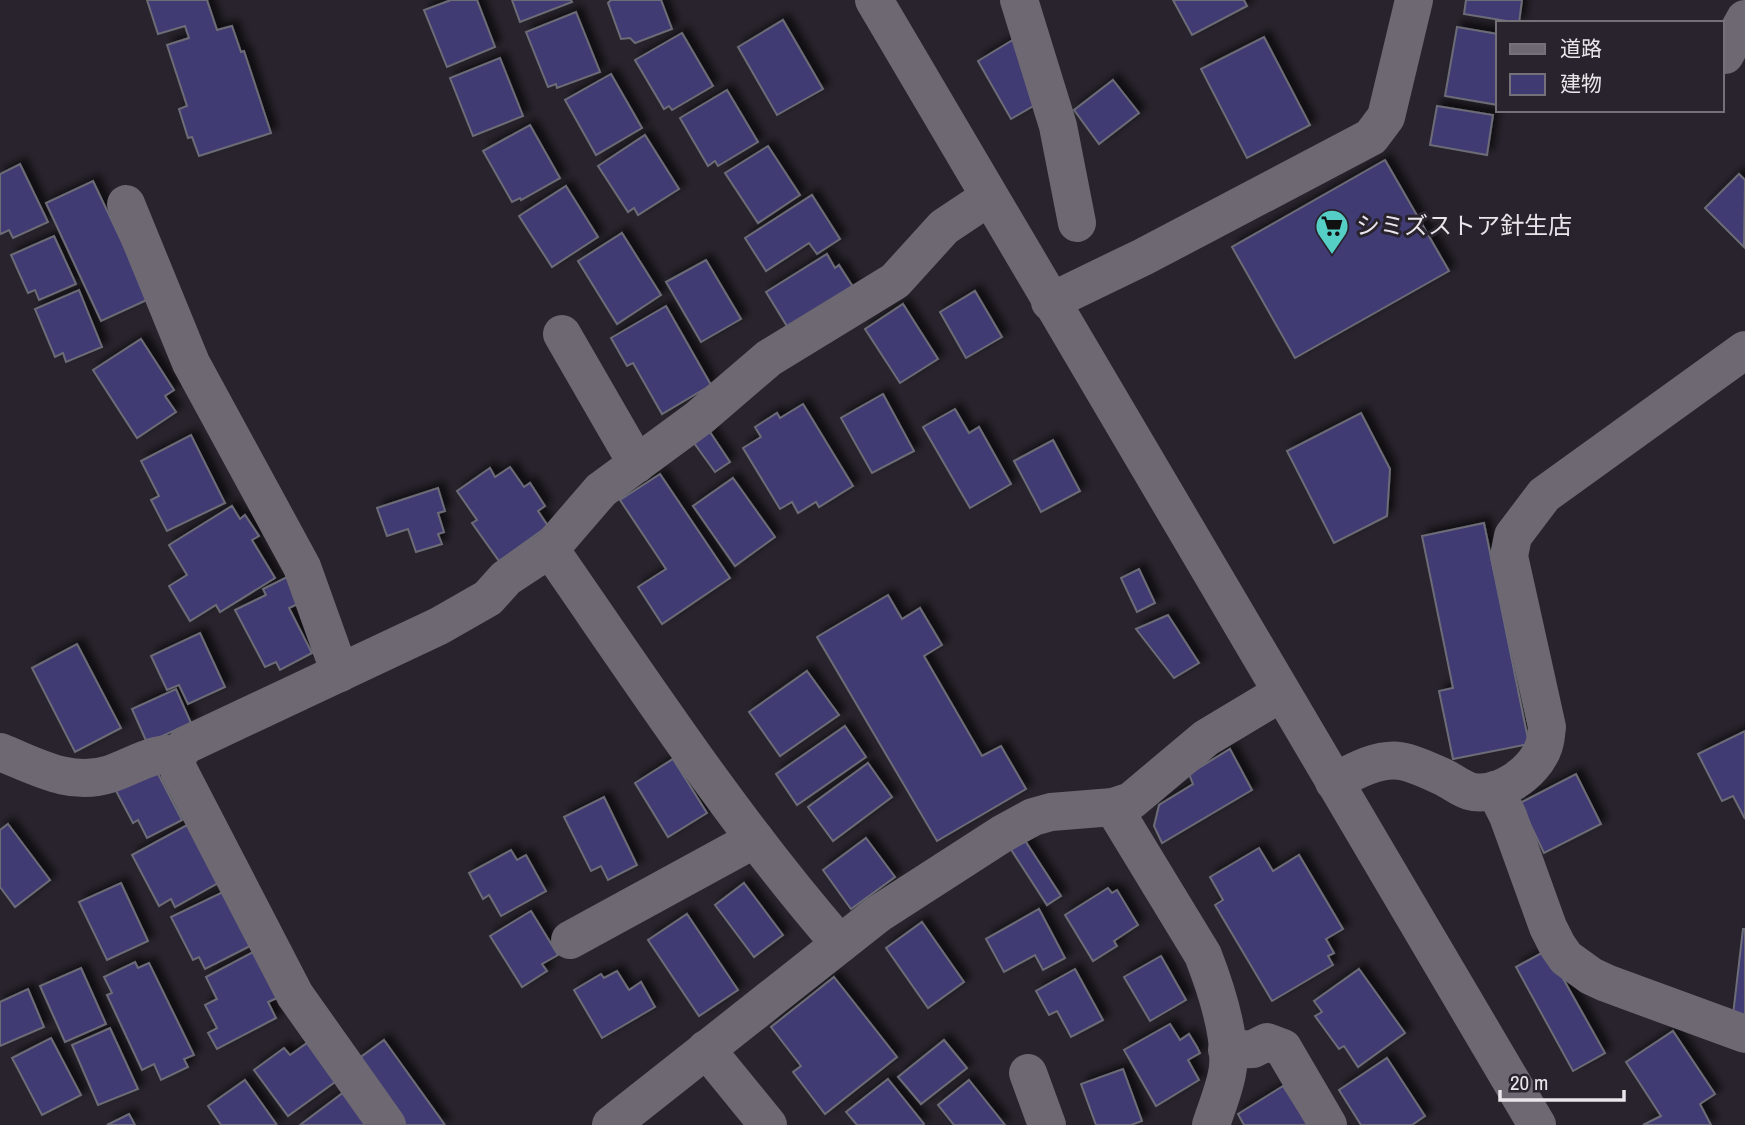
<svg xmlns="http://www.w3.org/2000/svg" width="1745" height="1125" viewBox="0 0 1745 1125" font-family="'Archivo Narrow','Noto Sans JP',sans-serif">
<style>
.building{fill:#403a72;stroke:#6c6c77;stroke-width:2;filter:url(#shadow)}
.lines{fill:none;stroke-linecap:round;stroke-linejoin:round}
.minor{stroke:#6e6872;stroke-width:38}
.labels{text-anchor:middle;stroke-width:6;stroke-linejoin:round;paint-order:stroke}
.poi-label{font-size:24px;fill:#e8e5eb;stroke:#28232c;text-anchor:start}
</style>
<defs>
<filter id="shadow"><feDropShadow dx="6" dy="-6" stdDeviation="3.5" flood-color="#0009"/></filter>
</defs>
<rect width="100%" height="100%" fill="#28232c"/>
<g class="building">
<polygon points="147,0 207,0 217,30 232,26 241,52 244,51 271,133 199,156 192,137 188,138 179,109 187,106 167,45 189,38 185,26 158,34"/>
<polygon points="451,0 477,0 495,47 447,67 424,10"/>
<polygon points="512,0 571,0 572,2 520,22"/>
<polygon points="611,0 661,0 672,29 635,43 630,38 621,39 608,3"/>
<polygon points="1173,0 1244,0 1247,6 1192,35"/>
<polygon points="1466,0 1522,0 1519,23 1464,14"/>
<polygon points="576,12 600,72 557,88 556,84 548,87 526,32"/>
<polygon points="783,20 823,89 777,115 738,47"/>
<polygon points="1457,27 1498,34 1498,105 1445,96"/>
<polygon points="682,33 713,86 672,110 669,106 664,109 635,60"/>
<polygon points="1264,37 1310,125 1247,158 1201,69"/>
<polygon points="1016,38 1035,105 1011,119 978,61"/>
<polygon points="500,58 523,116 473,136 450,78"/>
<polygon points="611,74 642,128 596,155 565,100"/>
<polygon points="1113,80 1139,113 1099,144 1074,110"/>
<polygon points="727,90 758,142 718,166 715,161 708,166 680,118"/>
<polygon points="1437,106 1493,115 1487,155 1430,145"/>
<polygon points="530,125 560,178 521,200 520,198 512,202 483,151"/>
<polygon points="645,135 679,189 638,215 634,208 628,212 598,166"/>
<polygon points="768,146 800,195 758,223 725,173"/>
<polygon points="1385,160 1449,271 1295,358 1232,247"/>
<polygon points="20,164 48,222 13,238 9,230 1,234 0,232 0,174"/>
<polygon points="1739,174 1745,180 1744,247 1705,208"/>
<polygon points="93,181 149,299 101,321 46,203"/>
<polygon points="566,186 598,237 552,267 519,216"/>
<polygon points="812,195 840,239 817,254 809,243 766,271 745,238"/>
<polygon points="622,233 661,295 617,324 578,261"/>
<polygon points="54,236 76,284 39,300 35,290 28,293 11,255"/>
<polygon points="827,254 835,268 839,265 855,290 790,331 766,292"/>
<polygon points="706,260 741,319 701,342 666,282"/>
<polygon points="79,290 102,347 66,362 63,353 55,357 35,309"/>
<polygon points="975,291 1002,337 966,358 940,312"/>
<polygon points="903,304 938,359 900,383 865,329"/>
<polygon points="666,306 711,385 662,414 633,363 627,366 611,338"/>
<polygon points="141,339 174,390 165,396 176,412 137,438 93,370"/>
<polygon points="883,394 914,451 872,473 841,418"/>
<polygon points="803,404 853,486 819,507 816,502 798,513 792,502 780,509 743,448 761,437 755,427 777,413 780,418"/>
<polygon points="955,409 969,433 979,427 1011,484 970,508 923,427"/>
<polygon points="1361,413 1390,469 1387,516 1334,543 1287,451"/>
<polygon points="710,432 730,462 715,472 694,443"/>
<polygon points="191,435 225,503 167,531 151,500 159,496 141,461"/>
<polygon points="1053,440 1080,491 1041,512 1014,461"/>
<polygon points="510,467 524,487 530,483 545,506 538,511 548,526 499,561 472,523 477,520 457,491 490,468 495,477"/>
<polygon points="660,474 730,578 662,624 638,587 666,569 620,500"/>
<polygon points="733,478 775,537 735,566 693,506"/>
<polygon points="438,488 445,511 438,513 444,532 438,534 442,544 416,552 408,529 387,536 377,508"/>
<polygon points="232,506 240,519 245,515 259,536 252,540 275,578 220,612 216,605 190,621 169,586 187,575 169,545"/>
<polygon points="1484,523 1529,744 1453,759 1439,691 1453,688 1422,536"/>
<polygon points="1139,569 1155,603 1137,612 1121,578"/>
<polygon points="287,577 300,603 289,608 312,653 280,670 276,662 265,667 235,610 266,595 263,589"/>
<polygon points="888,595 902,619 920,608 942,645 924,656 982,756 1001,746 1026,789 937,841 817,637"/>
<polygon points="1168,615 1199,663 1174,678 1136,629"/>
<polygon points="200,633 225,687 188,704 179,685 167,690 151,656"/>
<polygon points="77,644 121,728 75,752 32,668"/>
<polygon points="807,671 839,715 780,756 749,712"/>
<polygon points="176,689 191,723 147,743 132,709"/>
<polygon points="845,726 866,757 797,805 776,774"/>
<polygon points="1745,731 1745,819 1733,796 1722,801 1698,754"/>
<polygon points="1230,749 1252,790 1162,843 1154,826 1159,805 1193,784 1189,774"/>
<polygon points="673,759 707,813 668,837 635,783"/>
<polygon points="868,763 892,797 833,841 808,807"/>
<polygon points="155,768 182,820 147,838 138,820 133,823 115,789"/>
<polygon points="1576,774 1601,824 1544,853 1520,803"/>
<polygon points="604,797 637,865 608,880 601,866 591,871 564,817"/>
<polygon points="8,824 50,880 15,907 0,887 0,830"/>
<polygon points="187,825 218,883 175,907 171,899 159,906 132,855"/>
<polygon points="866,838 895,877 851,909 823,870"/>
<polygon points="1024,839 1061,896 1047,905 1010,848"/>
<polygon points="1259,848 1273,871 1299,855 1343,929 1326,939 1334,953 1328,956 1333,965 1272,1001 1215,905 1223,900 1210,877"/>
<polygon points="511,850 517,860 526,855 546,891 501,916 489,895 483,899 469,873"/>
<polygon points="121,883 148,941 107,960 79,902"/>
<polygon points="744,883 783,935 754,957 715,905"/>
<polygon points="1108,888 1112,893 1117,890 1138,925 1114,941 1117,946 1093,961 1065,915"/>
<polygon points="223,892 250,946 205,969 199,957 193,960 171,917"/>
<polygon points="1039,909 1065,958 1043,970 1035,955 1004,972 986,939"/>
<polygon points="531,911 558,955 542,964 547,971 522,987 490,936"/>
<polygon points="687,914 738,990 699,1016 648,940"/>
<polygon points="922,922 964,982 928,1008 886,948"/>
<polygon points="1743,929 1745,929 1745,1017 1733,1015"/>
<polygon points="1547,950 1605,1053 1573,1071 1516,967"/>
<polygon points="253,952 277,998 268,1002 276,1018 217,1049 208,1033 217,1028 205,1005 217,999 206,977"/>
<polygon points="1161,956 1186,1000 1150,1021 1124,977"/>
<polygon points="135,962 138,968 149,963 194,1055 184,1059 188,1067 161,1080 154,1064 142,1070 107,995 112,993 104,977"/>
<polygon points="81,968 106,1024 65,1042 40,986"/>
<polygon points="1075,969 1103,1020 1071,1037 1057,1011 1049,1015 1036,991"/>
<polygon points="1359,969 1405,1033 1358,1067 1344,1046 1339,1049 1315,1016 1322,1012 1314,1001"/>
<polygon points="617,971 629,990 641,982 655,1007 602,1038 574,990 601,974 604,978"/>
<polygon points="834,977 897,1057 825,1114 793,1072 801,1066 771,1027"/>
<polygon points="28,989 44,1027 0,1046 0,1002"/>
<polygon points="1170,1024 1180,1040 1189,1034 1197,1047 1200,1053 1188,1060 1199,1080 1156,1106 1124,1050"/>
<polygon points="110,1028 138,1089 98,1105 72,1045"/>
<polygon points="1673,1031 1715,1094 1700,1104 1711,1125 1643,1125 1661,1116 1626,1062"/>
<polygon points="51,1038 81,1095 42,1115 12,1058"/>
<polygon points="384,1040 445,1125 406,1125 358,1059"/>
<polygon points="944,1040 967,1068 921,1104 898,1077"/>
<polygon points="307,1043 335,1082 288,1116 254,1070 284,1048 290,1055"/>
<polygon points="1387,1058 1425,1116 1412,1125 1361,1125 1339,1090"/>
<polygon points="1123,1069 1142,1121 1131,1125 1096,1125 1081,1084"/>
<polygon points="888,1079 924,1124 923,1125 857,1125 846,1112"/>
<polygon points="245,1080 277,1125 221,1125 208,1106"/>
<polygon points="969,1080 1005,1125 954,1125 938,1105"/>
<polygon points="1283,1086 1308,1125 1244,1125 1238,1114"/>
<polygon points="344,1092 369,1125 300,1125"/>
<polygon points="129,1114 135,1125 107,1125"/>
</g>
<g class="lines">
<g class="minor">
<polyline points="874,0 1537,1125"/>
<polyline points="1019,0 1058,126 1077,223"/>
<polyline points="1725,55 1745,19"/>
<polyline points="126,204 191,363 302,567 340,673"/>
<polyline points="1050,302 1143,257 1371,137 1386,117 1414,0"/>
<polyline points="562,334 637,464"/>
<path d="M550 549C643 683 733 821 840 944"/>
<path d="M0 752C36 766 70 787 110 774 132 767 154 751 178 754"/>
<path d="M1334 782C1353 772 1377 758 1400 761 1414 763 1432 772 1445 778 1453 782 1460 788 1469 791 1497 799 1534 773 1543 748 1546 742 1546 733 1547 727L1509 556 1513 536 1544 495 1745 350"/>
<polyline points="1495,790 1508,816 1548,927 1557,945 1566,958 1591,976 1606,983 1745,1034"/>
<path d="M1113 807 1203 955C1215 986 1231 1033 1228 1067 1226 1086 1217 1106 1211 1125"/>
<polyline points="570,940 755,839"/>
<polyline points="706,1049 768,1125"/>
<polyline points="1227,1050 1253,1049 1267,1042 1283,1048 1328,1125"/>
<polyline points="1028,1073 1047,1125"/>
<path d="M387 1125 295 995 179 771C175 759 178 754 186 745L439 626 488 598 506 578 550 549 601 490 699 418 769 358 895 281 944 227 989 197"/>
<polyline points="611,1125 878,914 1002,834 1033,817 1051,812 1113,807 1131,801 1206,738 1281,693"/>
</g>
</g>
<defs>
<symbol id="supermarket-pin" viewBox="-11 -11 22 30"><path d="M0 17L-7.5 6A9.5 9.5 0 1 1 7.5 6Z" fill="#55cec6" stroke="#28232c"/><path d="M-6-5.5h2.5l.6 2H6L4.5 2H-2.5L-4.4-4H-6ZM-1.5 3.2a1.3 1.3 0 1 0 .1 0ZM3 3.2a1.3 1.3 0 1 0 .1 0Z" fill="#111"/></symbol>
</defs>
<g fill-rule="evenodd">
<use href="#supermarket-pin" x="1313" y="207" width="38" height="52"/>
</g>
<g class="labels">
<g class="poi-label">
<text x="1356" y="234">シミズストア針生店</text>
</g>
</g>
<rect x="1496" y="21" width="228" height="91" fill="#28232c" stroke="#757178" stroke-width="2"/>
<rect x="1510" y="44" width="35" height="10" fill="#6e6872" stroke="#757178" stroke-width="2"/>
<text x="1560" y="56" font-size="21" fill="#e8e5eb">道路</text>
<rect x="1510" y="74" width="35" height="21" fill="#403a72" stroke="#757178" stroke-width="2"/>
<text x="1560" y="91" font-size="21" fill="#e8e5eb">建物</text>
<path d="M1500 1090v10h124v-10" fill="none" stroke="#e8e5eb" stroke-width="3.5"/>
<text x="1510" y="1090" font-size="21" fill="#e8e5eb" stroke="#28232c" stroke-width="5" paint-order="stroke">20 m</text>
</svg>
